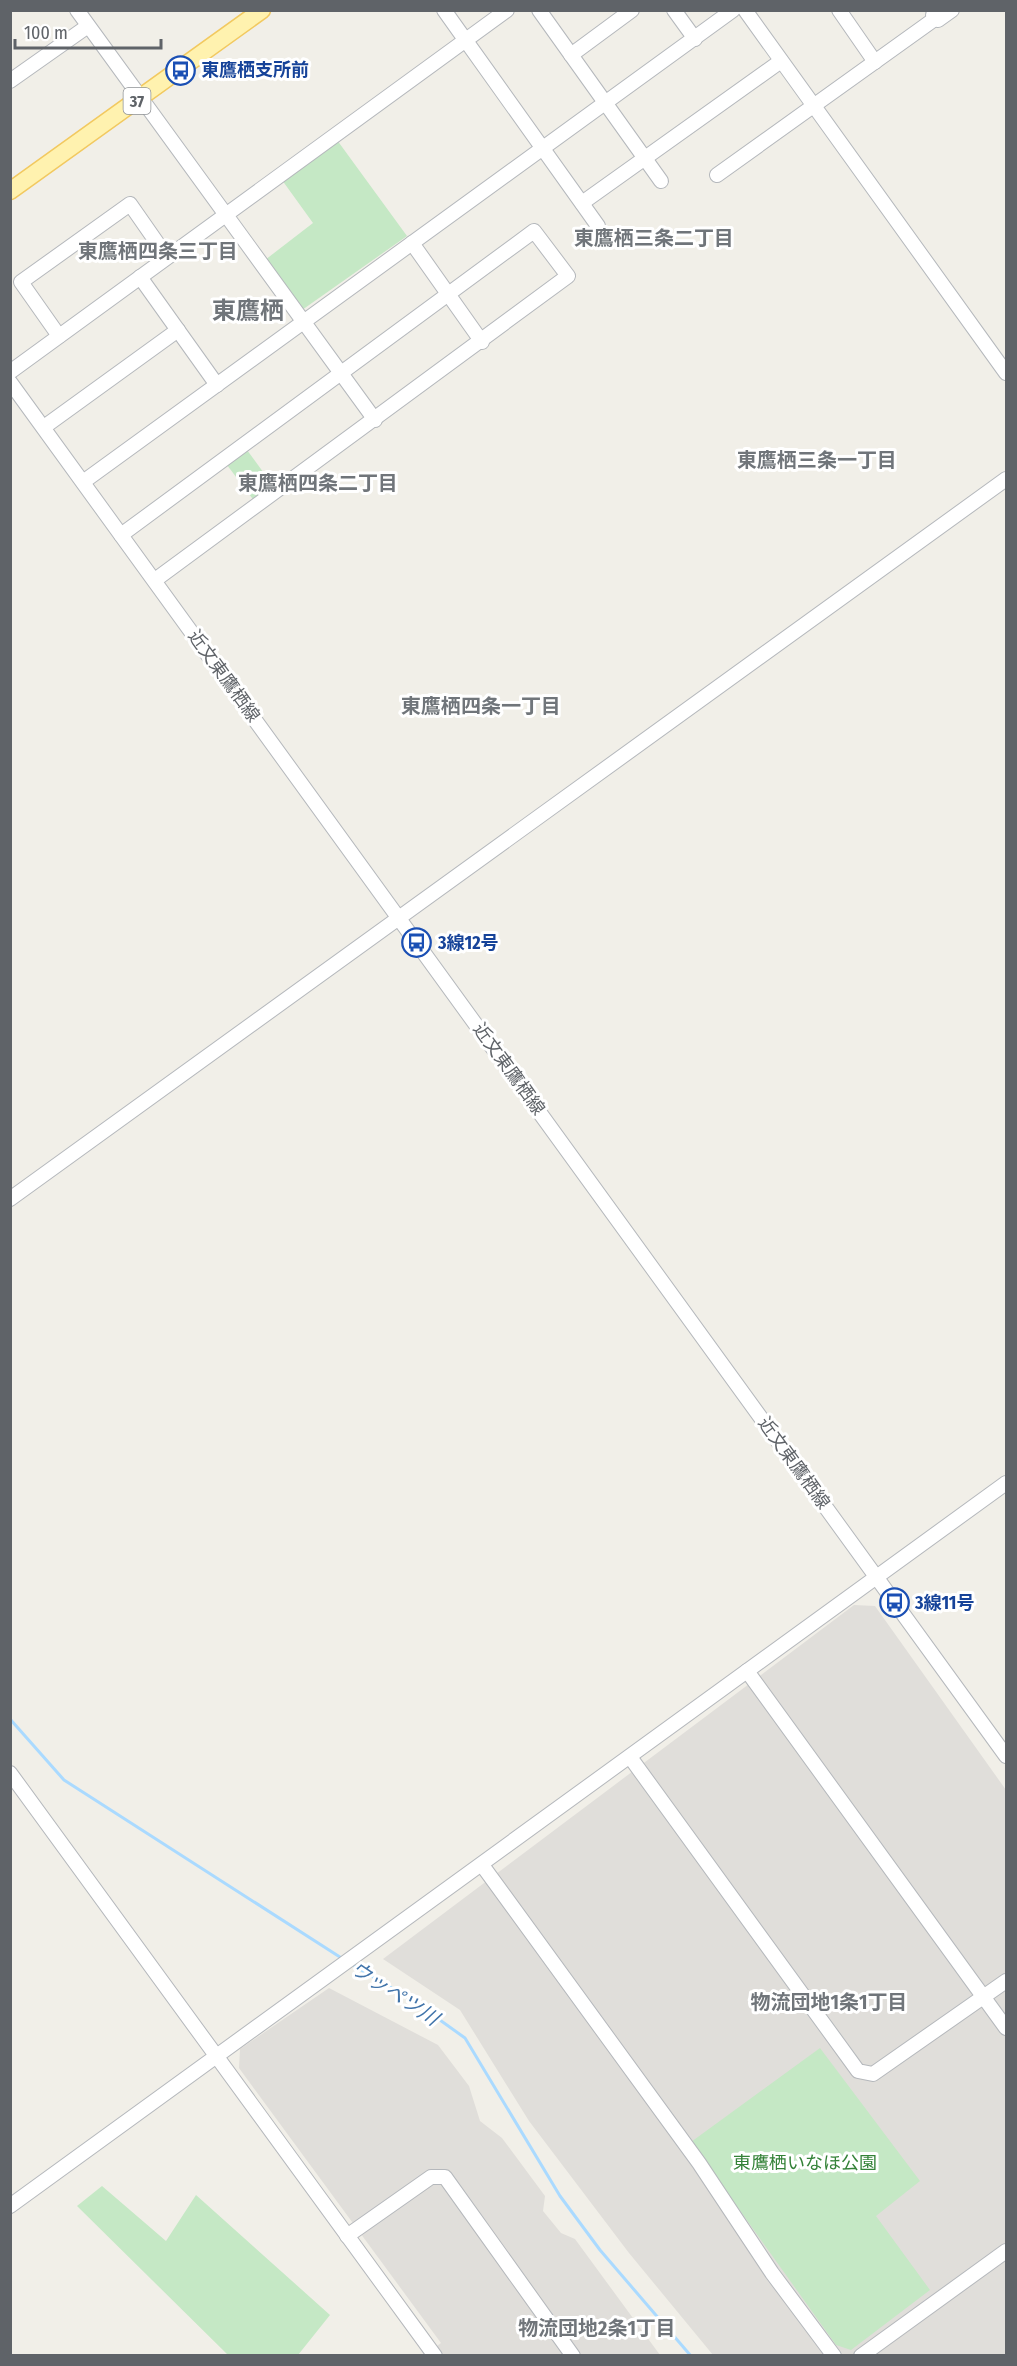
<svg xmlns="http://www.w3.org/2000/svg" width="1017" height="2366" viewBox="0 0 1017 2366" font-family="'Fira Sans Condensed','Noto Sans JP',sans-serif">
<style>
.industrial{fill:#e0deda}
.green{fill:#c5e8c5}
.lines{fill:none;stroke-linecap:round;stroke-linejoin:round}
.stream{stroke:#aadaff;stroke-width:3}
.minor-casing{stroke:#b5b8bc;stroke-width:16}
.major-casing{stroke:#f2c960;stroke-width:19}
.minor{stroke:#fff;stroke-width:14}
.major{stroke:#fff2af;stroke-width:16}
.labels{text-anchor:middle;stroke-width:6;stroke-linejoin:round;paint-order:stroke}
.shield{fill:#fff;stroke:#8f9295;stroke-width:1.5}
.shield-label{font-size:16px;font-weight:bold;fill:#5f6368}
.transit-label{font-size:18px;font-weight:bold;fill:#164399;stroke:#fff;text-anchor:start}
.street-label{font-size:18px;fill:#5f6368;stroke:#fff}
.park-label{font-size:18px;fill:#348238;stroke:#fff}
.neighbourhood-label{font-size:20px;font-weight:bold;fill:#70757a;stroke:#fff}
.water-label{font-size:20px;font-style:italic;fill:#4174aa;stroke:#fff}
.district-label{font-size:24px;font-weight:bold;fill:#70757a;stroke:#fff}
</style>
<rect width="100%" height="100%" fill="#f1efe8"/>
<g class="industrial">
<polygon points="854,1605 875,1606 1006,1790 1006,2355 713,2355 629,2253 529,2121 460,2010 383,1959"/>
<polygon points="329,1988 438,2045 469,2086 480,2121 502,2138 545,2196 543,2211 561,2233 575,2239 660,2355 425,2355 441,2343 239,2068 240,2049"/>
</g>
<g class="green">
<polygon points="337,140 407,236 302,310 265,260 313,223 282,180"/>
<polygon points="247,450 274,487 255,502 227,465"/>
<polygon points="820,2048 920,2181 876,2216 930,2290 851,2350 836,2345 691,2142"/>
<polygon points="102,2186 166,2241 196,2195 330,2315 298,2355 228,2355 77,2206"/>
</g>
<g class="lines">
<g class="stream">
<polyline points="10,1719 64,1780 343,1959"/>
<polyline points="351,1964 412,2000 465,2038 560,2196 600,2250 691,2356"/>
</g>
<defs>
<g id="minor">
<polyline points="77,10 375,420"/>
<polyline points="444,10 598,226"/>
<polyline points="539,10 661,181"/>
<polyline points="674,10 695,39"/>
<polyline points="745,10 1006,373"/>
<polyline points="839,10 875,62"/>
<polyline points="933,15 938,20 952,10"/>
<polyline points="571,55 632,10"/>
<polyline points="10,81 88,26"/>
<polyline points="717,175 936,18"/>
<polyline points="582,203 781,61"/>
<polyline points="412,243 482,342"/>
<polyline points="140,277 217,385"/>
<polyline points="59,336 21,282 130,204 167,257"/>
<polyline points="10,372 507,10"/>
<polyline points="10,382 1006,1756"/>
<polyline points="44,427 178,330"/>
<polyline points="83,482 733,10"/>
<polyline points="121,535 534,231 568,276 155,580"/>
<polyline points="10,1199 1006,479"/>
<polyline points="747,1671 1006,2028"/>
<polyline points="630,1757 858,2071 873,2074 1006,1981"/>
<polyline points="10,1773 435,2356"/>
<polyline points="482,1865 699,2163 772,2273 834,2356"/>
<polyline points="10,2206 1006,1483"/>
<polyline points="347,2236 431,2177 445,2177 573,2356"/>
<polyline points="861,2356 1006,2251"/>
</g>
<polyline id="major" points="10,191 262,10"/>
</defs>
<use href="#minor" class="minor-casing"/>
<use href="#major" class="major-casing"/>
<use href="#minor" class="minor"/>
<use href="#major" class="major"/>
</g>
<defs>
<symbol id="bus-ring" viewBox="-11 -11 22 22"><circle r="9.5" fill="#fff" stroke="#1a4fb4" stroke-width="1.5"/><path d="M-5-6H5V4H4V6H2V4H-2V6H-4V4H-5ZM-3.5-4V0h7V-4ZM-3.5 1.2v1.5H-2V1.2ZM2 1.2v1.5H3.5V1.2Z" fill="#1a4fb4"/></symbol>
</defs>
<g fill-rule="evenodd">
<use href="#bus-ring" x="164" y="54" width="33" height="33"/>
<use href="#bus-ring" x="400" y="926" width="33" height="33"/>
<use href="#bus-ring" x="878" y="1586" width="33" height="33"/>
</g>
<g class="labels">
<rect class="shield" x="123.5" y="88" width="27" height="26" rx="4.5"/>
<g class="shield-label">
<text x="137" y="107">37</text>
</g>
<g class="transit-label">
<text x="201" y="76">東鷹栖支所前</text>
<text x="438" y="949">3線12号</text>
<text x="915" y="1609">3線11号</text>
</g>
<g class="street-label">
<text transform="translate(224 676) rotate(54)" y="6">近文東鷹栖線</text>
<text transform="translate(509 1069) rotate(54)" y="6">近文東鷹栖線</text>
<text transform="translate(794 1463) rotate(54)" y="6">近文東鷹栖線</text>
</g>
<g class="park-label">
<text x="805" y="2169">東鷹栖いなほ公園</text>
</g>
<g class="neighbourhood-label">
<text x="654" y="245">東鷹栖三条二丁目</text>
<text x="158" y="258">東鷹栖四条三丁目</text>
<text x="817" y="467">東鷹栖三条一丁目</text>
<text x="318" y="490">東鷹栖四条二丁目</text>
<text x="481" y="713">東鷹栖四条一丁目</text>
<text x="829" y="2009">物流団地1条1丁目</text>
<text x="597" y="2335">物流団地2条1丁目</text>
</g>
<g class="water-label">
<text transform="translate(395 1993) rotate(33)" y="7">ウッペツ川</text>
</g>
<g class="district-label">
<text x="248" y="319">東鷹栖</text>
</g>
</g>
<rect width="1017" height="2366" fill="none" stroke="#5f6368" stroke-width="24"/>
<path d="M15 39v9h146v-9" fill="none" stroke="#5f6368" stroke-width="3"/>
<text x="24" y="39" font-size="18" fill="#5f6368" stroke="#ffffff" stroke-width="4.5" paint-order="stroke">100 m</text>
</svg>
